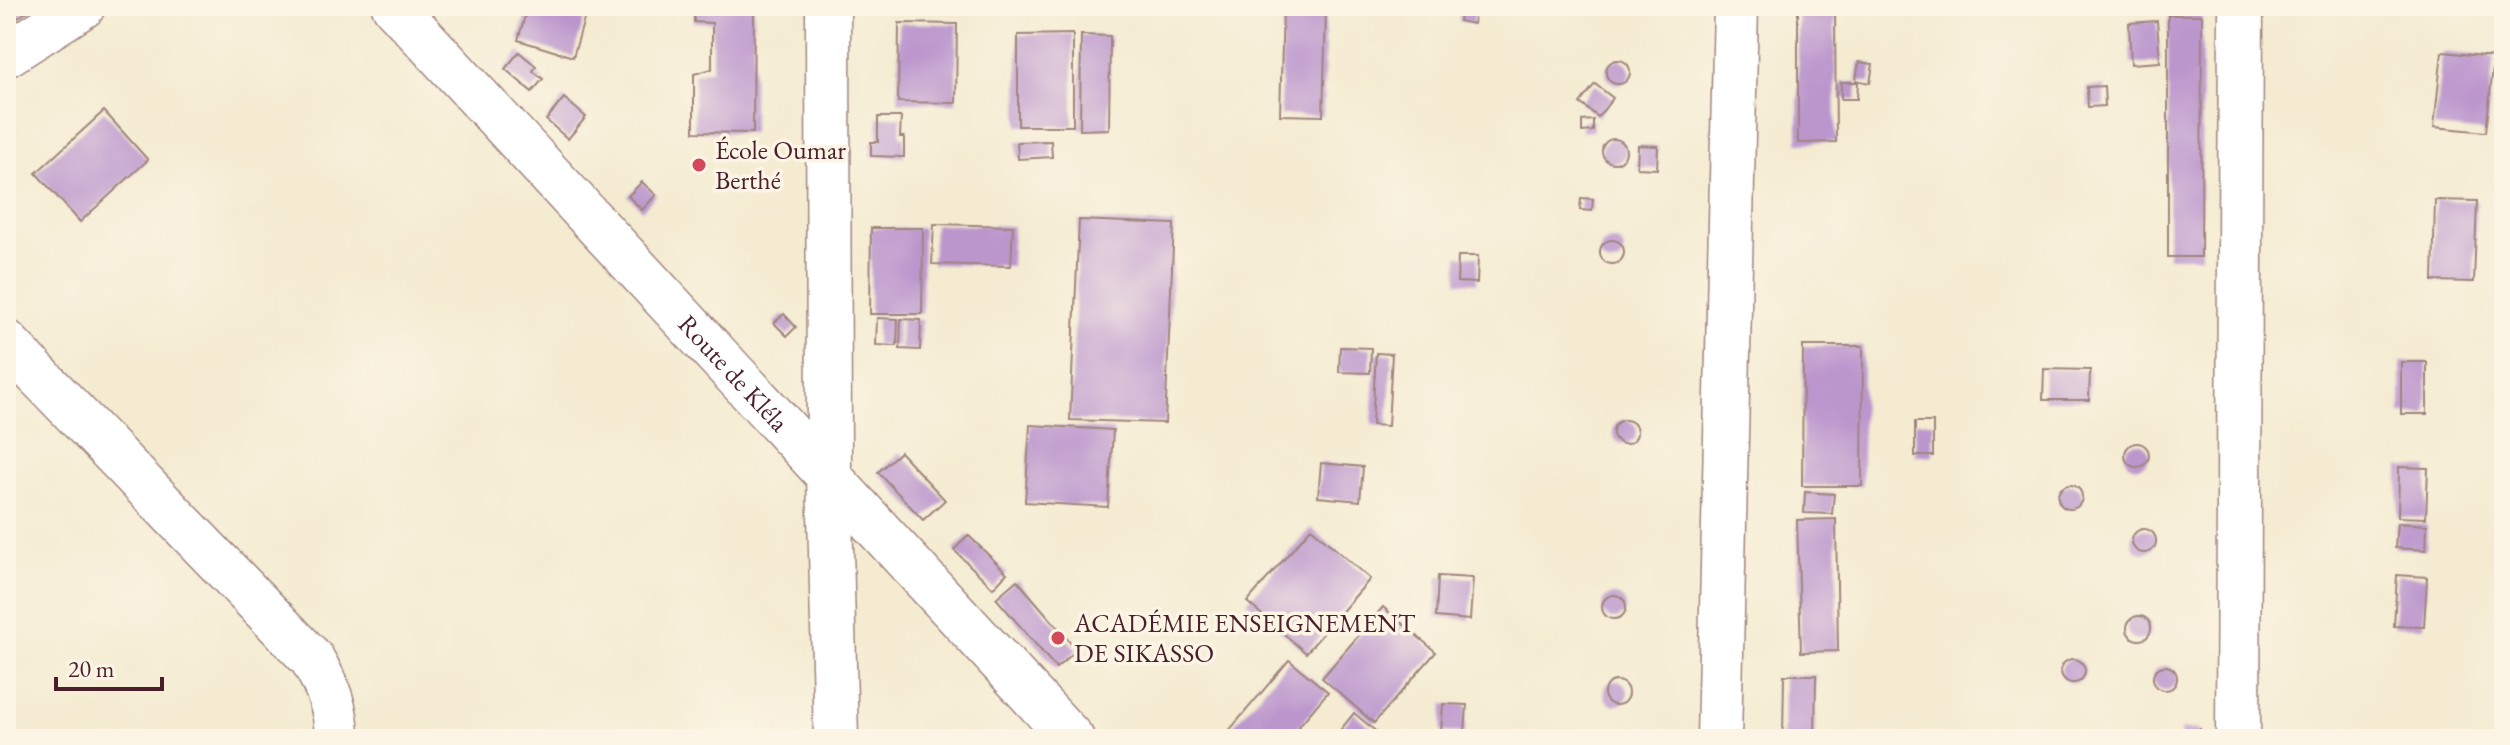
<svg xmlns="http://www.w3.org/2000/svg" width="2510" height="745" viewBox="0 0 2510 745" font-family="'EB Garamond',serif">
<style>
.building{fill:#bb96cd}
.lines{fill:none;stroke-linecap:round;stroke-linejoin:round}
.minor-casing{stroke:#9f857e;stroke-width:47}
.major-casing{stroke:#9f857e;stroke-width:47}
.minor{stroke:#fff;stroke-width:44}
.major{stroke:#fff;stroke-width:44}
.poi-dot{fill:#d1495b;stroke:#fcf5e5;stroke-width:3}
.labels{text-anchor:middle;stroke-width:7;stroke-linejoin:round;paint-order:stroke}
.poi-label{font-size:26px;fill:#4a1f2b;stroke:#fcf5e5;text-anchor:start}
.street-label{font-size:26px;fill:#4a1f2b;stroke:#fcf5e5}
</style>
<rect width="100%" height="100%" fill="#fcf5e5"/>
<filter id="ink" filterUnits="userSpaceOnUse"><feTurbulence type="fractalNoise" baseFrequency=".0125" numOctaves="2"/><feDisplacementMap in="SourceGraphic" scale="16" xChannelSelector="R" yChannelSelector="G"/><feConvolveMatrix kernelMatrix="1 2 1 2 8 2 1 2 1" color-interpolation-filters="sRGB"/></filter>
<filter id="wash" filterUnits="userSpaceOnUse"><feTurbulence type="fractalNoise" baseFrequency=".006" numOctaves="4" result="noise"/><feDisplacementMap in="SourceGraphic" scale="32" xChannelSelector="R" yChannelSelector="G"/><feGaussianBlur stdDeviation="1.8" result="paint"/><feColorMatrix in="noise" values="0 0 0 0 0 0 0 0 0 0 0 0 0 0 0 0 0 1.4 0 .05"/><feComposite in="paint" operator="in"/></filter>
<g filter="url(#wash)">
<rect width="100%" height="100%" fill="#f4ebd1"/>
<g id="blocks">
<g class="building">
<polygon points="6,6 36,6 6,25"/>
<polygon points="528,6 588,6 573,57 518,40"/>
<polygon points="694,6 754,6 753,133 694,132 694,74 712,69 712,23 694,22"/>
<polygon points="1461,6 1476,6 1473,24 1459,21"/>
<polygon points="1798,9 1835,9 1836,142 1798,143"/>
<polygon points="1283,10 1326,11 1323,116 1280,115"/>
<polygon points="2168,15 2202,15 2201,257 2168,257"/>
<polygon points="2157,21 2160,62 2131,64 2129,23"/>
<polygon points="899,23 957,24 956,103 898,102"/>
<polygon points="1073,34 1073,126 1018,126 1018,35"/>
<polygon points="1081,35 1110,36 1109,129 1080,130"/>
<polygon points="519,52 536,66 533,71 543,79 532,92 505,69"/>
<polygon points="2442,52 2494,57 2486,132 2434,127"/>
<circle cx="1618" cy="72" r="12"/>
<polygon points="1859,62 1873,64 1870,83 1856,80"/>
<polygon points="1841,82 1858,82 1857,99 1841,99"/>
<polygon points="1595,84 1613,98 1598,117 1580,103"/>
<polygon points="2104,86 2105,106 2088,107 2087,87"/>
<polygon points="564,98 586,117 568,139 546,120"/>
<polygon points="104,111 148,160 80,222 36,173"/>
<polygon points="878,117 901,117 900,137 904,137 904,157 871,156 871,142 878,142"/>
<polygon points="1593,120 1593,131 1582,132 1582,121"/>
<circle cx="1614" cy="151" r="12"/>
<polygon points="1051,141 1052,157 1018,159 1017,142"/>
<polygon points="1638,145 1658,146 1657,169 1637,168"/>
<polygon points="642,182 656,195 642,210 628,196"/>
<polygon points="1581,198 1593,199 1592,211 1580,210"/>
<polygon points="2435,200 2477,201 2474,282 2433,281"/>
<polygon points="1079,220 1174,224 1165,423 1070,420"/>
<polygon points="934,224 1013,226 1011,266 932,264"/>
<polygon points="871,228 923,228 922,314 870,314"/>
<circle cx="1612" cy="252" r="12"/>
<polygon points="1458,256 1478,256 1477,283 1457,282"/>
<polygon points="784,314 796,327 787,336 774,323"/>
<polygon points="877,318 898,319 897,346 876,345"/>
<polygon points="901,319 921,320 920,350 900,349"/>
<polygon points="1803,346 1863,346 1862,486 1802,486"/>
<polygon points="1340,347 1371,348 1370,373 1339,372"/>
<polygon points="1376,353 1392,354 1388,426 1372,425"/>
<rect x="2401" y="362" width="26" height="52"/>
<polygon points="2044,369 2090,370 2089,400 2043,400"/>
<circle cx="1625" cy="432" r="12"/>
<rect x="1915" y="422" width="18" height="34"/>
<polygon points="1030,425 1113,430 1108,507 1025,502"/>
<circle cx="2137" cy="455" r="12"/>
<polygon points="900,452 945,500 923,520 878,472"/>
<polygon points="1321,463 1363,467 1360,501 1318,497"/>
<polygon points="2399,467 2428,468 2426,518 2398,517"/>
<circle cx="2070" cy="497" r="12"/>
<polygon points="1805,492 1834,494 1832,514 1804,513"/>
<polygon points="1836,519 1838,651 1801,652 1797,520"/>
<polygon points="2397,523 2427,525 2426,550 2395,548"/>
<polygon points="1311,528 1370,579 1306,653 1247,602"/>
<circle cx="2144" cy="541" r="12"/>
<polygon points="968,535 1007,573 993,588 954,550"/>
<polygon points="2397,575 2427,577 2424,627 2394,626"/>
<polygon points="1438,576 1473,578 1470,620 1436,617"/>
<polygon points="1017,580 1077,650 1056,668 996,598"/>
<circle cx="1614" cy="607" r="12"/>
<polygon points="1383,607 1436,652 1374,723 1322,678"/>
<circle cx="2139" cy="628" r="12"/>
<circle cx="2073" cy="671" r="12"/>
<polygon points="1289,660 1328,692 1288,739 1222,739"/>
<circle cx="2165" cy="678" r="12"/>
<polygon points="1784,675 1816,675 1815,739 1783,739"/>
<circle cx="1616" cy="693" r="12"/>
<polygon points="1443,704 1467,705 1465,733 1441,732"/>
<polygon points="1354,713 1385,739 1333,739"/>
<polygon points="2200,729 2201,739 2181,739 2180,730"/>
</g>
</g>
</g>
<g filter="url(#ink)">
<use href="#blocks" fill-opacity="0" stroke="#9f857e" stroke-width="2"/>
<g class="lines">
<defs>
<g id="minor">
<polyline points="828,6 829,475 836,739"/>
<polyline points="6,55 83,6"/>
<path d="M6 342 312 659C327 685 337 709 337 739"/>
<polyline points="1719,739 1736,6"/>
<polyline points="2238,739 2241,6"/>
</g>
<g id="major">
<path id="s1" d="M394 6 1072 739"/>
</g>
</defs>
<use href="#minor" class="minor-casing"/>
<use href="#major" class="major-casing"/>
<use href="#minor" class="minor"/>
<use href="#major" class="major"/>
</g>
</g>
<g class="poi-dot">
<circle cx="699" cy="165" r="8"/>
<circle cx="1058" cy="638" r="8"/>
</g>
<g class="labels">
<g class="poi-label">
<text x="715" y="159">École Oumar<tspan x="715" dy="30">Berthé</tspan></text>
<text x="1074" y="632">ACADÉMIE ENSEIGNEMENT<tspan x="1074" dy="30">DE SIKASSO</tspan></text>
</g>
<g class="street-label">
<text dy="9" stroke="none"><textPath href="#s1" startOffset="500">Route de Kléla</textPath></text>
</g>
</g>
<rect width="2510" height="745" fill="none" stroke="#fcf5e5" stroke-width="32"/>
<path d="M56 677v12h106v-12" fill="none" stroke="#4a1f2b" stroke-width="4"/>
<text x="68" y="677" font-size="24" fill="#4a1f2b" stroke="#fcf5e5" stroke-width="6" paint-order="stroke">20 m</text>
</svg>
